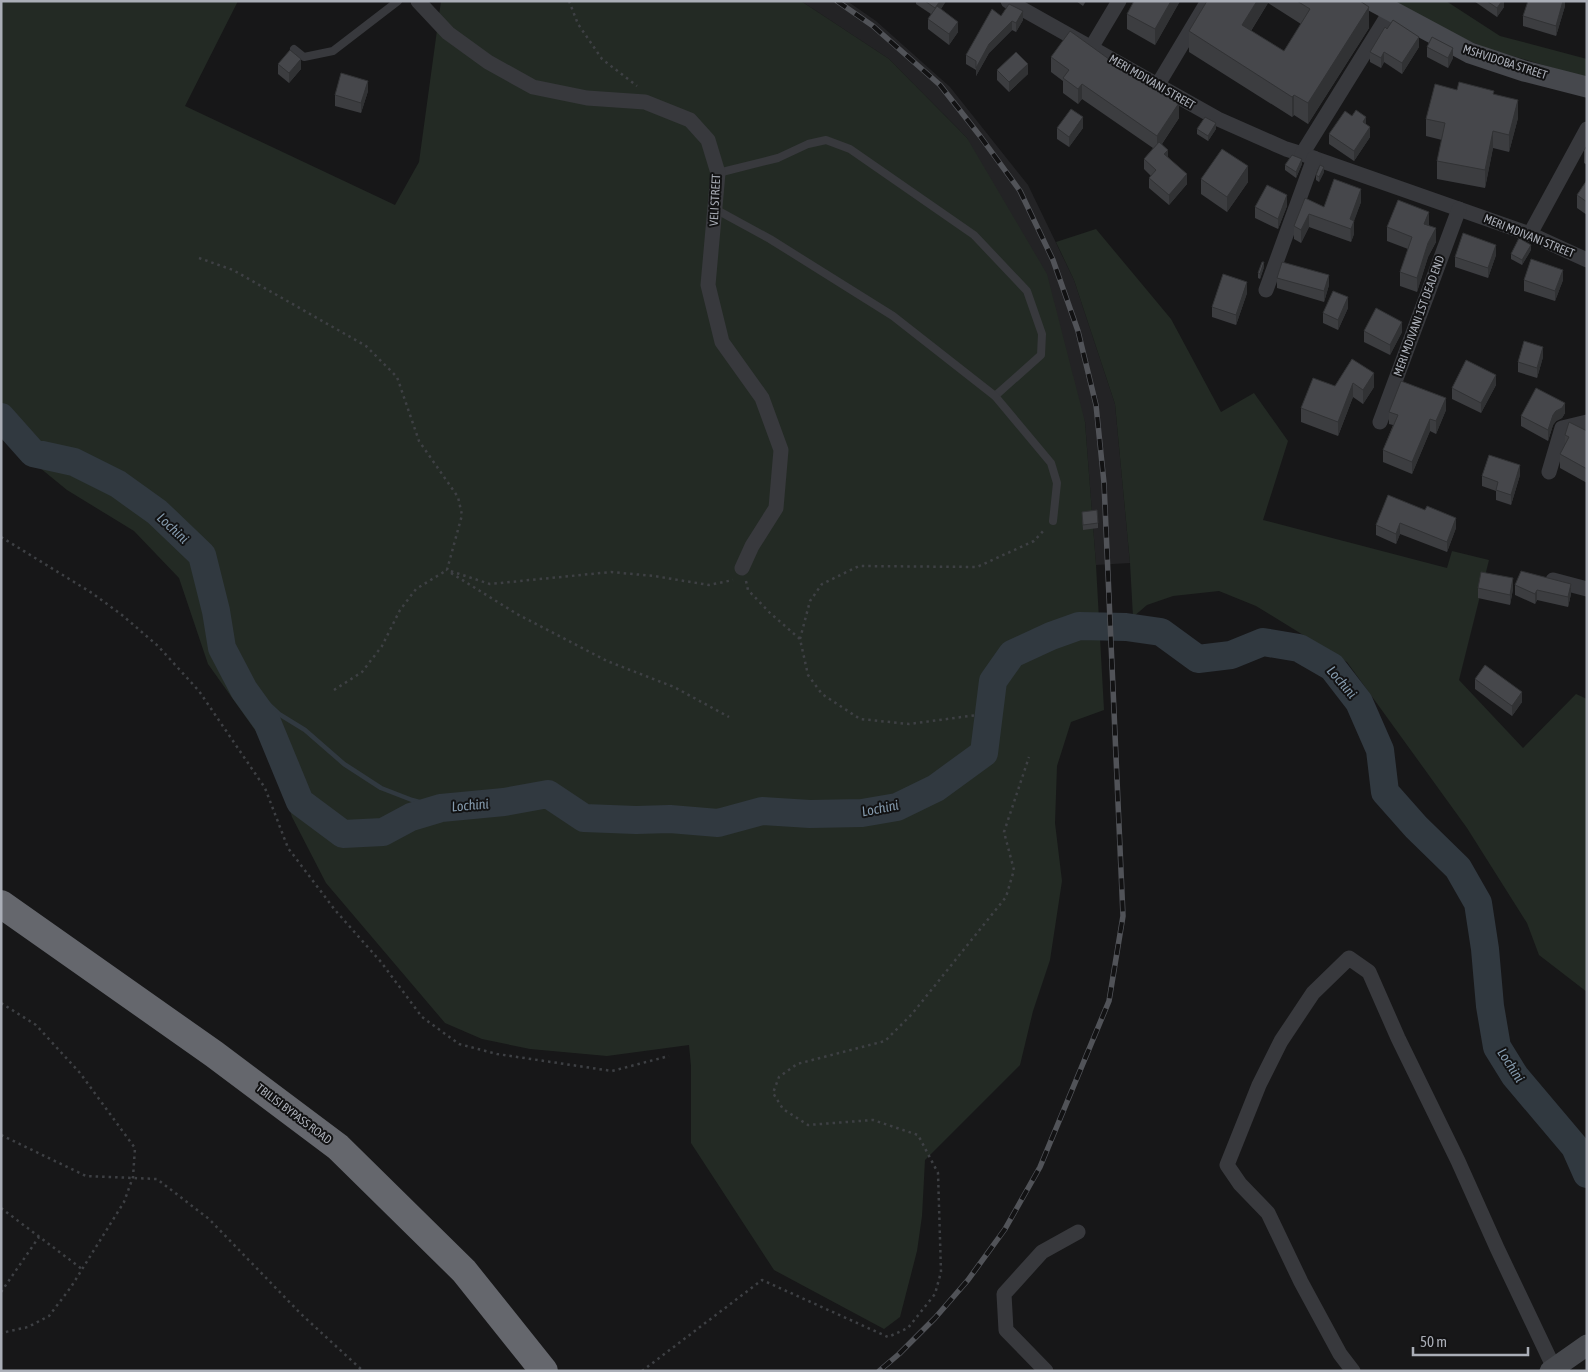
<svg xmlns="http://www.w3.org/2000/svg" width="1588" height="1372" viewBox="0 0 1588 1372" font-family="'Asap Condensed',sans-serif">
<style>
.built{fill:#232325}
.green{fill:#232a24}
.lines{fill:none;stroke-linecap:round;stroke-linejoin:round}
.stream{stroke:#313940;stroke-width:4.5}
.river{stroke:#313940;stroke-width:28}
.path{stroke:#3e4044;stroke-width:2.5;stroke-dasharray:2.5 4;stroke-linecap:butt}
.lane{stroke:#38393d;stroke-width:8}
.street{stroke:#38393d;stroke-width:15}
.secondary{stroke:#46484d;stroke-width:21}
.highway{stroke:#65676d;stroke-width:28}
.rail-casing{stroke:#515358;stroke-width:5.5}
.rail{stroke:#121213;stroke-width:4;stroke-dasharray:11;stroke-linecap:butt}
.wall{fill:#3c3d40;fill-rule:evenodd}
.shaded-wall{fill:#313234}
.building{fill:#46474b;stroke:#313234}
.labels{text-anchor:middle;stroke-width:4;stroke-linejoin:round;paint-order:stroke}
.street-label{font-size:12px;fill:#aaaeb7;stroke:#121213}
.water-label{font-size:14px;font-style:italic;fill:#859bae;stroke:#121213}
</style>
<rect width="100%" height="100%" fill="#171718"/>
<polygon class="built" points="801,1 847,1 876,21 950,87 1028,185 1074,280 1115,404 1130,563 1096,565 1085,422 967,138 889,59"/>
<g class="green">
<polygon points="1,1 238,1 185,106 395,205 419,162 441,1 801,1 889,59 967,138 1047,274 1085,422 1096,565 1104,710 1071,722 1057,766 1055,823 1062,881 1050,960 1033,1011 1020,1065 925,1160 922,1216 917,1251 900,1317 884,1329 774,1270 691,1143 691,1066 689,1045 607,1056 530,1049 482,1039 445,1023 326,883 292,817 272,754 208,664 179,578 134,531 67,490 1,436"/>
<polygon points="1395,1 1446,1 1500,36 1587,59 1587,78 1489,49 1446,32"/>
<polygon points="1096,229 1171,319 1221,412 1254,393 1288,441 1263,520 1447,568 1452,551 1489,560 1459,680 1523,748 1576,694 1587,699 1587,992 1539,955 1527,923 1467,828 1347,662 1256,606 1219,591 1173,596 1147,605 1133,617 1130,563 1115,404 1074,280 1056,242"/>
</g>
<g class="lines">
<polyline class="stream" points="244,690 264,700 279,714 305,730 344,764 381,788 412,800 441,808"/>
<polyline class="river" points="1,417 33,453 74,462 118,484 157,512 202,555 216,611 222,648 244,690 267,722 300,802 343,834 383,832 411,817 441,808 504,802 548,794 584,818 636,820 670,819 718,823 762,811 810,814 862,813 897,807 936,788 984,753 993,681 1012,654 1051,636 1079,626 1126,627 1161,632 1198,659 1231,655 1263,642 1299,648 1332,667 1359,702 1380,750 1385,792 1416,827 1458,868 1478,903 1485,949 1490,1006 1497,1047 1515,1076 1575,1147 1587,1174"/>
<g class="path">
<polyline points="569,1 578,24 602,59 637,86"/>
<polyline points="199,258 233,270 366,346 397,377 419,441 458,497 462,515 447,570 490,584 611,572 654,576 709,585 733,580"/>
<polyline points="1,537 92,593 122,615 158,646 199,691 265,788 288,848 335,910 381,962 422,1017 459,1044 497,1054 612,1071 669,1056"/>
<polyline points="451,573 517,614 607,661 674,687 729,717"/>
<polyline points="746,581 748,590 770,613 800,639 808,675 822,694 860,719 909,724 977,715"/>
<polyline points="800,639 810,601 822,584 859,566 977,567 1034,541 1045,529"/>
<polyline points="334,690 362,672 382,646 400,610 416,589 447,570"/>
<polyline points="1,1003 36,1025 80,1073 135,1148 133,1177 124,1202 71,1287 49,1316 28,1327 1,1333"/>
<polyline points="1,1135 86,1176 157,1179 209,1219 301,1314 363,1371"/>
<polyline points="1,1208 82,1269"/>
<polyline points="1,1292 39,1237"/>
<polyline points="642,1371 762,1280 888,1337 908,1328 935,1294 941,1272 938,1173 918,1135 873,1120 808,1125 783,1109 773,1093 779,1077 797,1064 885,1041 912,1014 1006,897 1014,870 1004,832 1029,757"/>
</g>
<g class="lane">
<polyline points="294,49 304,57 333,51 398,1"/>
<polyline points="718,173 778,158 808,144 826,140 850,149 974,235 1027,291 1042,334 1041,355 995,396"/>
<polyline points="715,209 770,239 893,316 995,396 1051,463 1057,483 1053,521"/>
</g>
<g class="street">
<polyline points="418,1 448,33 488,62 533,87 587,98 645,102 690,120 708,140 718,173 708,285 722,342 762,398 781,450 776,508 752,546 742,568"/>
<polyline points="1008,1 1218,119 1286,149 1302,154"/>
<polyline points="1390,12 1302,154 1530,234 1587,260"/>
<polyline points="1091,48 1119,1"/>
<polyline points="1157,86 1208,1"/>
<polyline points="1530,234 1587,129"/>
<polyline points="1266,290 1314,158"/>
<polyline points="1380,422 1459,209"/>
<polyline points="1549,472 1562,428 1587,422"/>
<polyline points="1553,580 1587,589"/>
<polyline points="1046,1371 1006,1330 1004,1294 1042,1252 1078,1232"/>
<polyline points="1353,1371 1340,1354 1301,1282 1268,1213 1240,1184 1227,1165 1259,1085 1281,1041 1313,993 1349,958 1369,972 1398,1038 1458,1161 1497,1248 1554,1368"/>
</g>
<g class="secondary">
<polyline points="1373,1 1470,53 1524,71 1587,87"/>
<polyline points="1550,1371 1587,1345"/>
</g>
<polyline class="highway" points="1,904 214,1054 338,1147 464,1271 544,1371"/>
<defs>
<polyline id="rail" points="837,1 873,26 940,85 980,136 1020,191 1053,260 1078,331 1096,405 1104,483 1123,916 1109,1001 1040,1167 1005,1229 968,1280 935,1318 899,1354 879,1371"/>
</defs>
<use href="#rail" class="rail-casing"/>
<use href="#rail" class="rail"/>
</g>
<g class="wall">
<polygon points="916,1 946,1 941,9 958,32 949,45 928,29 928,19 931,14 916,4"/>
<polygon points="1076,1 1086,1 1083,6"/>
<polygon points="1180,1 1155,45 1127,29 1127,14"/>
<path d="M1207 1H1360L1369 28 1308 124 1294 115 1292 117 1189 52V31ZM1268 3 1301 24 1284 51 1251 31Z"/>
<polygon points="1474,1 1504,1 1504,7 1497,17"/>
<polygon points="1565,1 1565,6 1556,36 1523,26 1523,16"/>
<polygon points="1001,16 1023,20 1016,32 1012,30 989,53 976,76 976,70 966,64 966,55"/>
<polygon points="1387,29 1419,47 1402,74 1384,62 1381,68 1370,62 1370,52"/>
<polygon points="1427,47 1453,58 1448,68 1427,57"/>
<polygon points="1051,57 1113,62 1179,118 1162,144 1168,157 1187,184 1169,205 1149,188 1149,178 1151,176 1144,169 1144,159 1153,148 1082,99 1078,104 1063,93 1063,81 1051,72"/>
<polygon points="278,64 301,69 289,83 278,74"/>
<polygon points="997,70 1028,74 1009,92 997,80"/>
<polygon points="1457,90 1494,94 1518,118 1509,152 1493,148 1485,188 1437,179 1437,161 1442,140 1426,136 1426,119"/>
<polygon points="368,91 361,113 335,106 335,95"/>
<polygon points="1366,124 1370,137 1354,161 1329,144 1329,134"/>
<polygon points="1057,128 1083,128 1069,147 1057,139"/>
<polygon points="1197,129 1216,129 1208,141 1197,134"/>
<polygon points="1587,147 1587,165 1584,163 1584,150"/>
<polygon points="1302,164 1296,178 1285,170 1285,165"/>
<polygon points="1324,172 1319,182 1316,180 1316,175"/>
<polygon points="1201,179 1248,182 1227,212 1201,194"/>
<polygon points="1587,180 1587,215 1577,208 1577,195"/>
<polygon points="1305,198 1324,207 1361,202 1354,220 1354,234 1351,242 1309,227 1301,243 1294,239 1294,226"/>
<polygon points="1287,206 1278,229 1255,218 1255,207"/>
<polygon points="1429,226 1436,242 1428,257 1417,292 1400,286 1400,272 1408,249 1387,241 1387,227"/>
<polygon points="1531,250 1522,265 1511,259 1511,254"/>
<polygon points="1496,255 1488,278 1455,267 1455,257"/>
<polygon points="1264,267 1260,279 1258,278 1258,273"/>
<polygon points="1277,278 1329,285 1324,302 1277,288"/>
<polygon points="1524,280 1563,280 1555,301 1524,291"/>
<polygon points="1247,293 1236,325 1212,317 1212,307"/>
<polygon points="1348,308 1338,330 1323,323 1323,313"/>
<polygon points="1364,331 1402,332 1390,355 1364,342"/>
<polygon points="1543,357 1537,378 1518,372 1518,362"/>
<polygon points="1352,359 1374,387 1363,404 1353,397 1338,436 1301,422 1301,408 1335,386"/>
<polygon points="1496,385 1481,413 1452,399 1452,388"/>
<polygon points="1446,410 1436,434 1430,431 1412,474 1383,462 1383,450 1393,425 1389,424 1389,412"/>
<polygon points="1565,413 1562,418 1556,421 1553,425 1548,441 1521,426 1521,416"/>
<polygon points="1587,431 1587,483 1560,468 1560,454 1565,444 1565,435"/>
<polygon points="1520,475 1511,505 1496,500 1496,491 1482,486 1482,476"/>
<polygon points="1388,495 1456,528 1447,552 1400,534 1396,544 1376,535 1376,525"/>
<polygon points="1082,512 1098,523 1098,528 1083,530"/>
<polygon points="1515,585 1571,594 1568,607 1537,600 1535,604 1515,595"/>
<polygon points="1478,588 1513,589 1510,605 1478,598"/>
<polygon points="1475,679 1522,702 1512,716 1475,689"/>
</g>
<g class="shaded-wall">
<polygon points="940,1 946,1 935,17 935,8"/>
<polygon points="1171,1 1180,1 1155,45 1155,29"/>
<polygon points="1257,1 1268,1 1268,3 1242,45 1242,25"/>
<polygon points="1502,1 1504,1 1504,7 1497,17 1497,8"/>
<polygon points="1563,1 1565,1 1565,6 1556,36 1556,26"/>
<polygon points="1369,7 1369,28 1308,124 1308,103"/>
<polygon points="1023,11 1023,20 1016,32 1016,23"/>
<polygon points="1012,21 1012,30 989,53 976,76 976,68 989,44"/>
<polygon points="958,22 958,32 949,45 949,34"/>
<polygon points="1419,37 1419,47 1402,74 1402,63"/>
<polygon points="1453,48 1453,58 1448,68 1448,58"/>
<polygon points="1384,52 1384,62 1381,68 1381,58"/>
<polygon points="301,59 301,69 289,83 289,73"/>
<polygon points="1028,64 1028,74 1009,92 1009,82"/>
<polygon points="368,81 368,91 361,113 361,103"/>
<polygon points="1082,84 1082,99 1078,104 1078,89"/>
<polygon points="1294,95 1294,115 1292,117 1292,97"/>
<polygon points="1518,100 1518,118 1509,152 1509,135"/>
<polygon points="1179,103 1179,118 1157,151 1157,136"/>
<polygon points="1083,117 1083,128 1069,147 1069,137"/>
<polygon points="1366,117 1366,127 1363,122"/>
<polygon points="1216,123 1216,129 1208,141 1208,136"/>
<polygon points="1370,127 1370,137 1354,161 1354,151"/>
<polygon points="1493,131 1493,148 1485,188 1485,170"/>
<polygon points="1168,150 1168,160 1164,154"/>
<polygon points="1302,159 1302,164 1296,178 1296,172"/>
<polygon points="1248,166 1248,182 1227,212 1227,197"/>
<polygon points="1324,167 1324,172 1319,182 1319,177"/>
<polygon points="1187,174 1187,184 1169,205 1169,195"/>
<polygon points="1361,189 1361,202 1352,227 1354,221 1354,234 1351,242 1350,219"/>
<polygon points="1287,195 1287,206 1278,229 1278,219"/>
<polygon points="1429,212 1429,226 1424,224"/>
<polygon points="1309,214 1309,227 1301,243 1301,230"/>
<polygon points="1436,228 1436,242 1428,257 1417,292 1417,278 1428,243"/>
<polygon points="1496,245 1496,255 1488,278 1488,268"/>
<polygon points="1531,245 1531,250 1522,265 1522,260"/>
<polygon points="1264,262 1264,267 1260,279 1260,274"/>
<polygon points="1563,270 1563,280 1555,301 1555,291"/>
<polygon points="1329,275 1329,285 1324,302 1324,291"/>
<polygon points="1247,282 1247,293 1236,325 1236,315"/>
<polygon points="1348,297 1348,308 1338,330 1338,320"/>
<polygon points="1402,322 1402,332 1390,355 1390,345"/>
<polygon points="1543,347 1543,357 1537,378 1537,368"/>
<polygon points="1374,373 1374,387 1363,404 1363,390"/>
<polygon points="1496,375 1496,385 1481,413 1481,403"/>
<polygon points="1353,383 1353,397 1338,436 1338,422"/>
<polygon points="1446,398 1446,410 1436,434 1436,421"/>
<polygon points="1565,403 1565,413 1562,418 1556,421 1553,425 1548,441 1548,430 1553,415 1556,411"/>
<polygon points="1430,419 1430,431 1412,474 1412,462"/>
<polygon points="1520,465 1520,475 1511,505 1511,495"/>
<polygon points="1456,518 1456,528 1447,552 1447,542"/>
<polygon points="1400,523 1400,534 1396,544 1396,534"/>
<polygon points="1513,578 1513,589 1510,605 1510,595"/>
<polygon points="1571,584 1571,594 1568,607 1568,597"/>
<polygon points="1537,590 1537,600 1535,604 1535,594"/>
<polygon points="1522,692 1522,702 1512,716 1512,706"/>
</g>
<g class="building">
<polygon points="925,1 940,1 935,8"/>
<polygon points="1134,1 1171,1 1155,29 1127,14"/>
<polygon points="1207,1 1257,1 1242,25 1284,51 1310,9 1297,1 1360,1 1369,7 1308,103 1294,95 1292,97 1189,31"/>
<polygon points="1487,1 1502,1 1497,8"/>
<polygon points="1528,1 1563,1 1556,26 1523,16"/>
<polygon points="1009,4 1023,11 1016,23 1012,21 989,44 976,68 976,61 966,55 992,9 1001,16"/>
<polygon points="937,6 958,22 949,34 928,19"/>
<polygon points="1393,20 1419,37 1402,63 1384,52 1381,58 1370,52 1385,27 1387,29"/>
<polygon points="1070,31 1113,62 1114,61 1150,86 1151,84 1179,103 1157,136 1082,84 1078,89 1063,78 1069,70 1051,57"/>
<polygon points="1432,37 1453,48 1448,58 1427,47"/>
<polygon points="290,50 301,59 289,73 278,64"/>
<polygon points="1016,52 1028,64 1009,82 997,70"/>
<polygon points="341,73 368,81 361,103 335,95"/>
<polygon points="1459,82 1494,91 1493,94 1518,100 1509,135 1493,131 1485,170 1437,161 1445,123 1426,119 1435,84 1457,90"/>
<polygon points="1071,109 1083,117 1069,137 1057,128"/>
<polygon points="1356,110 1366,117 1363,122 1370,127 1354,151 1329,134 1345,111 1352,116"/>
<polygon points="1205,117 1216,123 1208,136 1197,129"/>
<polygon points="1159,142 1168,150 1164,154 1187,174 1169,195 1149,178 1156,170 1144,159"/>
<polygon points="1222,149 1248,166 1227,197 1201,179"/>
<polygon points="1292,155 1302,159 1296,172 1285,165"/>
<polygon points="1320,165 1324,167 1319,177 1316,175"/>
<polygon points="1334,179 1361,189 1350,219 1354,221 1351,229 1309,214 1301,230 1294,226 1305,198 1324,207"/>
<polygon points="1587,180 1587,202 1577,195"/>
<polygon points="1267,185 1287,195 1278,219 1255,207"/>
<polygon points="1398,200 1429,212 1424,224 1436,228 1428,243 1417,278 1400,272 1412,237 1387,227"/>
<polygon points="1463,233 1496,245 1488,268 1455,257"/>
<polygon points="1519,238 1531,245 1522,260 1511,254"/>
<polygon points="1531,259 1563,270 1555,291 1524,280"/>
<polygon points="1262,262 1264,262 1260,274 1258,273"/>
<polygon points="1282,262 1329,275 1324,291 1277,278"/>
<polygon points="1223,274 1247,282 1236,315 1212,307"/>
<polygon points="1333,291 1348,297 1338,320 1323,313"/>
<polygon points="1376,308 1402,322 1390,345 1364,331"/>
<polygon points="1524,341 1543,347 1537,368 1518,362"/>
<polygon points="1352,359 1374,373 1363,390 1353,383 1338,422 1301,408 1313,378 1335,386"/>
<polygon points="1466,360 1496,375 1481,403 1452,388"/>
<polygon points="1401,381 1446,398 1436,421 1430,419 1412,462 1383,450 1398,415 1389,412"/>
<polygon points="1536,388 1565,403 1562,408 1556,411 1553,415 1548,430 1521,416"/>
<polygon points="1569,422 1587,431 1587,469 1560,454 1569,437 1565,435"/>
<polygon points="1489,455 1520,465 1511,495 1496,490 1498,482 1482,476"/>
<polygon points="1388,495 1425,510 1427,506 1456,518 1447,542 1400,523 1396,534 1376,525"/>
<polygon points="1097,510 1098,523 1083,525 1082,512"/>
<polygon points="1521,571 1571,584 1568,597 1537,590 1535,594 1515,585"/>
<polygon points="1481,572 1513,578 1510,595 1478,588"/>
<polygon points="1485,665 1522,692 1512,706 1475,679"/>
</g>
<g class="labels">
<g class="street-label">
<text transform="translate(1505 62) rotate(18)" y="4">MSHVIDOBA STREET</text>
<text transform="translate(1152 82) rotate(30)" y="4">MERI MDIVANI STREET</text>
<text transform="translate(715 200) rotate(-87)" y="4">VELI STREET</text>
<text transform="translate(1529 236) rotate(22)" y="4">MERI MDIVANI STREET</text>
<text transform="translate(1419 316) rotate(-70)" y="4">MERI MDIVANI 1ST DEAD END</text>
<text transform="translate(294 1114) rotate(37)" y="4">TBILISI BYPASS ROAD</text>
</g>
<g class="water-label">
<text transform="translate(173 528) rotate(43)" y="5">Lochini</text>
<text transform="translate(1342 682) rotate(49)" y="5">Lochini</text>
<text transform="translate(470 805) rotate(-5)" y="5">Lochini</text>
<text transform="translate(880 808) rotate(-11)" y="5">Lochini</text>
<text transform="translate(1511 1065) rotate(57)" y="5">Lochini</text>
</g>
</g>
<rect width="1588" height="1372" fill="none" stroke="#aaaeb7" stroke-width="5"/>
<path d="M1413 1347v8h115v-8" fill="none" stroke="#aaaeb7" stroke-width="2.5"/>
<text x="1420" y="1347" font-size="15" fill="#aaaeb7" stroke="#121213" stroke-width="4" paint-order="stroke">50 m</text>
</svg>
